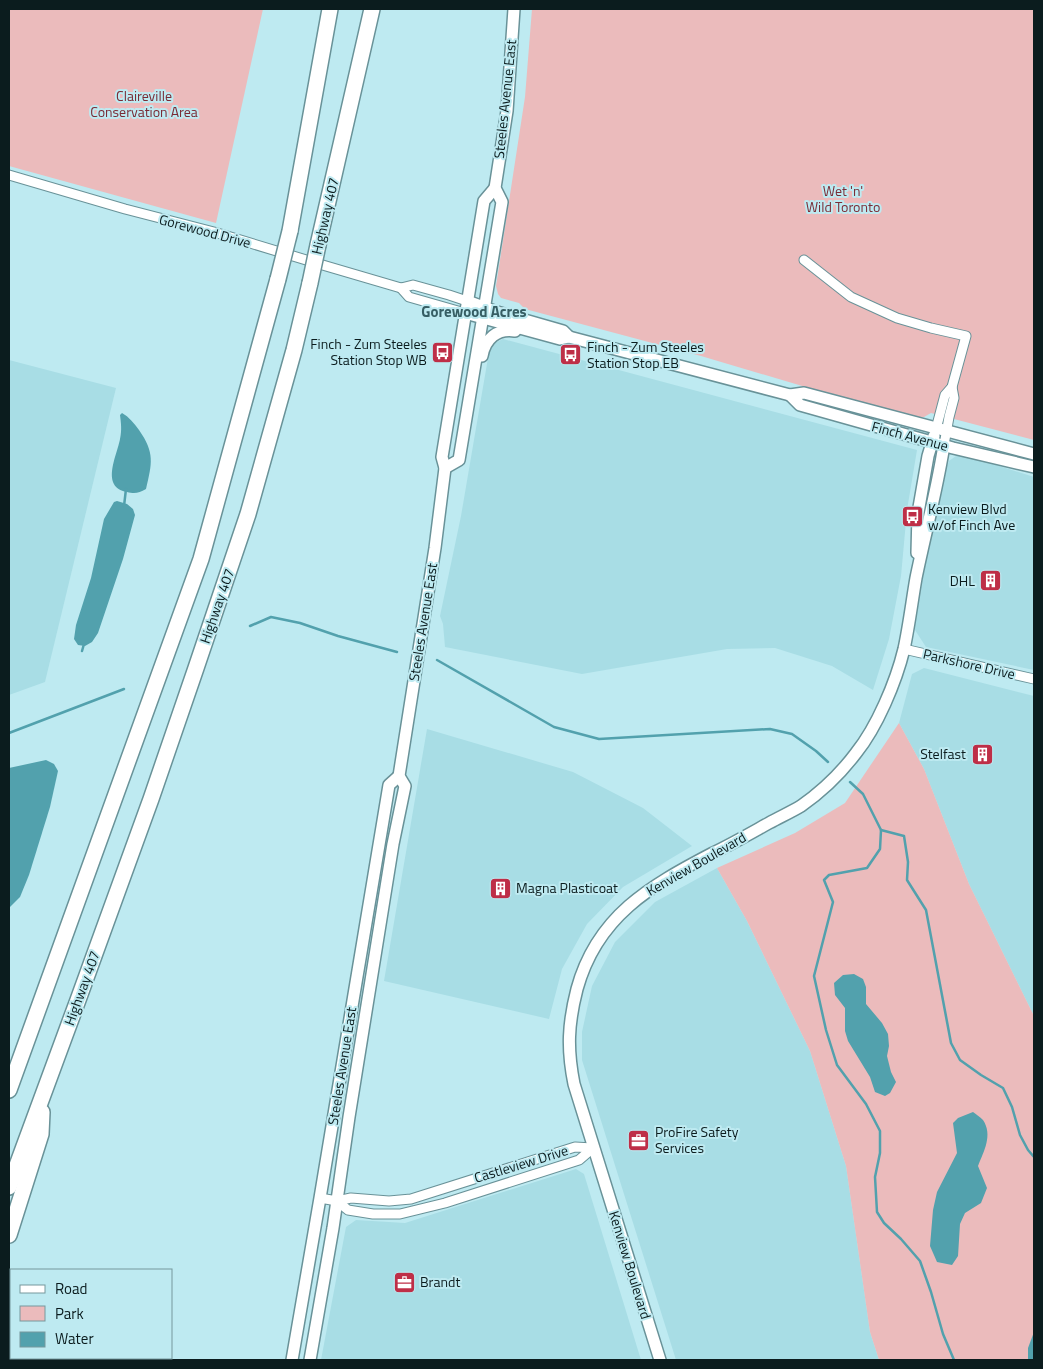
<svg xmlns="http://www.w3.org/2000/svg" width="1043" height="1369" viewBox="0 0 1043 1369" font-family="'Titillium Web',sans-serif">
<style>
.built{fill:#a8dde5}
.green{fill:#ebbbbc}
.water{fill:#52a1ad}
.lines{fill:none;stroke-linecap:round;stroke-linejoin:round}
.stream{stroke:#52a1ad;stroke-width:2.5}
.street-casing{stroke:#699298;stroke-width:11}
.secondary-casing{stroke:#699298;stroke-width:14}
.highway-casing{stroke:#699298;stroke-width:18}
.street{stroke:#fff;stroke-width:9}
.secondary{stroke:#fff;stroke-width:11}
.highway{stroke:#fff;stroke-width:15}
.highway-bridge-casing{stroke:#699298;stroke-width:18;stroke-linecap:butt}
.highway-bridge{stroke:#fff;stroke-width:15}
.labels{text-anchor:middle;stroke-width:4;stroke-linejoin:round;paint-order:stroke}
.park-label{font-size:14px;fill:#7a2b35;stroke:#beeaf1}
.street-label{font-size:14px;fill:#0b1c1e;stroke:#beeaf1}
.poi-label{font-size:14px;fill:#0b1c1e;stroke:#beeaf1;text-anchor:start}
.neighbourhood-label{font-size:15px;font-weight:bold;fill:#365e64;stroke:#beeaf1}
</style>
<rect width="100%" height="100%" fill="#beeaf1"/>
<g class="built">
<polygon points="503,339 917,450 907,510 901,576 889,639 873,690 832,666 775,648 727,649 582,674 445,647 443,624 440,616 461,516 489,352 495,343"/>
<polygon points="9,360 116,388 45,682 9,695"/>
<polygon points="956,456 968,456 1034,477 1034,670 926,647 913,627 944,473 949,461"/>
<polygon points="924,668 1034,696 1034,1016 969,884 924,769 899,723 912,674"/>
<polygon points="427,729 573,772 643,808 692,846 623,887 587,924 562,969 549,1019 384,981"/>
<polygon points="717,868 747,921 810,1051 846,1166 870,1332 879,1360 676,1360 582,1060 582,1032 592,986 615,942 655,902"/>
<polygon points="576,1169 584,1174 641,1360 321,1360 346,1227 356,1220 405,1223"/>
</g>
<g class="green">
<polygon points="9,9 263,9 216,223 9,166"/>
<polygon points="532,9 1034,9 1034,440 931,413 924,417 916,417 809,388 701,356 525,309 519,303 501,298 498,294 496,286 525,97"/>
<polygon points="899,723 924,769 969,884 1034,1016 1034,1360 879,1360 870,1332 846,1166 810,1051 747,921 717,868 795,833 845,803"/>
</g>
<g class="water">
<path d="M122 413C129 417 134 423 139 430 155 453 152 463 146 489 139 493 135 494 127 492 100 487 117 456 120 439 122 430 121 423 120 415Z"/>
<polygon points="117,501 127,504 133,509 135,515 123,559 98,633 92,642 85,646 78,645 74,639 76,625 91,578 104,519 114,502"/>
<polygon points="46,760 54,764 58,771 50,807 29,875 20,897 9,908 9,768"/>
<polygon points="854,974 863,979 866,987 866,1004 882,1023 888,1034 889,1046 887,1056 891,1072 896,1082 890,1093 885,1096 875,1092 870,1077 848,1041 845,1031 845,1008 835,995 834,983 843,975"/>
<path d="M973 1112C976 1114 980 1117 983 1120 993 1135 984 1151 978 1166L987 1188 981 1203 965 1213 960 1224 958 1256 952 1265 937 1262 930 1246 933 1210 937 1192 957 1153 953 1123 958 1118Z"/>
<polygon points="1034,1332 1034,1360 1028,1360 1028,1348"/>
</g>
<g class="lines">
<g class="stream">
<polyline points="124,506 126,489"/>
<polyline points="250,626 271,617 300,623 338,636 397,652"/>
<polyline points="82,651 84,644"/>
<polyline points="437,660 554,727 599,739 770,729 792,734 816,751 828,762"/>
<polyline points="9,733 124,689"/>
<polyline points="850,782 863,794 881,830 880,849 867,868 829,875 824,880 833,902 814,976 826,1030 837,1065 866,1104 880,1131 880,1153 875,1177 877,1212 884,1223 901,1239 920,1261 931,1292 943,1334 954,1360"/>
<polyline points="881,830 904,836 908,862 907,880 926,910 951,1043 960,1060 981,1075 1003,1088 1012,1107 1020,1135 1028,1150 1034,1157"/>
</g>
<defs>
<g id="street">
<polyline points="9,175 125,209 214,232 326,266 401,288 413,285 449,295 467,301"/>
<polyline points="804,260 851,297 897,318 931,328 966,336 952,387 945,395 936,429"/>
<polyline points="401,288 409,297 465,313"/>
<polyline points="944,445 949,417 954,398 952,387"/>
<polyline points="904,649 1034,679"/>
<polyline points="320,1198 337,1201 351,1198 389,1201 411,1199 575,1147 593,1148"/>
<polyline points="337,1201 348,1210 373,1214 400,1214 445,1203 579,1160 593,1148"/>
</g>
<g id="secondary">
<polyline points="467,301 497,312 563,331 569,337"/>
<polyline points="465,313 560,339 569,337 790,395 804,393 1034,454"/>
<path d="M482 356C485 339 497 328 515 331"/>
<polyline points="790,395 800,405 953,448 1034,467"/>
<polyline points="445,468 459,460 502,202 495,188 507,111 514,9"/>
<polyline points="917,553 918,513 928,456 934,436"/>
<polyline points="292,1360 320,1198 389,785 399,776"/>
<polyline points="310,1360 333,1228 349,1117 393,844 405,786 399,776 435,548 445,468 442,457 484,201 495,188"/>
<path d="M660 1360 574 1084C567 1049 568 1024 577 989 597 916 650 886 713 853 732 844 751 833 769 823 780 817 791 812 801 806 821 792 841 773 856 753 877 727 896 682 904 649 909 626 912 601 916 578 925 534 937 490 944 445"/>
</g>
<g id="highway">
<polyline points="290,231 330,9"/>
<polyline points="318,245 372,9"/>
<polyline points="9,1090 201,559 278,279"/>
<polyline points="9,1187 78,1000 151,799 196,668 248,514 294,350 310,283"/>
<polyline points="9,1235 41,1134 42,1112"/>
</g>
</defs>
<use href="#street" class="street-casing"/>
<use href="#secondary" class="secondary-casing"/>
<use href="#highway" class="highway-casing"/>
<use href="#street" class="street"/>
<use href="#secondary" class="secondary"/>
<use href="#highway" class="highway"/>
<defs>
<g id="highway-bridge">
<polyline points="278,279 290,231"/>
<polyline points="310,283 318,245"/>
</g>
</defs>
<use href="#highway-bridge" class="highway-bridge-casing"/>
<use href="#highway-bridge" class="highway-bridge"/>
</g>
<defs>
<symbol id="bus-square" viewBox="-11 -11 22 22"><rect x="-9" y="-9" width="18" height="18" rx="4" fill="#be2e47" stroke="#beeaf1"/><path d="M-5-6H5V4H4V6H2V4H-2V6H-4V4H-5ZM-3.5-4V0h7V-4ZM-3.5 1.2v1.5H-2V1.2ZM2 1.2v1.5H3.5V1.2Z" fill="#fff"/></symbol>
<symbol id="building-square" viewBox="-11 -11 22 22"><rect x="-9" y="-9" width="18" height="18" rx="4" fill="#be2e47" stroke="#beeaf1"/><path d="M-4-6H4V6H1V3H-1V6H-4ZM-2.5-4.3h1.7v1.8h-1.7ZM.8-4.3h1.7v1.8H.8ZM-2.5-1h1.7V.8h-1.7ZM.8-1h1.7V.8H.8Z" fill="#fff"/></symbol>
<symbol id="office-square" viewBox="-11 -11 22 22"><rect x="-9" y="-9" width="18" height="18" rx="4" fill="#be2e47" stroke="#beeaf1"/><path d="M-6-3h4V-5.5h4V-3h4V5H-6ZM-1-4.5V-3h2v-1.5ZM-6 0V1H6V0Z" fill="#fff"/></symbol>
</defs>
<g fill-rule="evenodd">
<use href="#bus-square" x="430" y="340" width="25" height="25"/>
<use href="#bus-square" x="558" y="342" width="25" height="25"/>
<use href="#bus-square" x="900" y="504" width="25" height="25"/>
<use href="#building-square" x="978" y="568" width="25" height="25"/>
<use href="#building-square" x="970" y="742" width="25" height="25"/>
<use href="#building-square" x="488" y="876" width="25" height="25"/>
<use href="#office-square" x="626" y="1128" width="25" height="25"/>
<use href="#office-square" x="392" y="1270" width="25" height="25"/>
</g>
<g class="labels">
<g class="park-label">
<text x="144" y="101">Claireville<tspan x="144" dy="16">Conservation Area</tspan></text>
<text x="843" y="196">Wet 'n'<tspan x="843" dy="16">Wild Toronto</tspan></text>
</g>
<g class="street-label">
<text transform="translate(505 99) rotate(-84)" y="5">Steeles Avenue East</text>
<text transform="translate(325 216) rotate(-77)" y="5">Highway 407</text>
<text transform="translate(205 231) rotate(15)" y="5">Gorewood Drive</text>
<text transform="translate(910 436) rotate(15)" y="5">Finch Avenue</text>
<text transform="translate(217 606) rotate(-71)" y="5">Highway 407</text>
<text transform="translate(423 622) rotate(-81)" y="5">Steeles Avenue East</text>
<text transform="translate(969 664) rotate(13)" y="5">Parkshore Drive</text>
<text transform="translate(696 864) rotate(-30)" y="5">Kenview Boulevard</text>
<text transform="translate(82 988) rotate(-70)" y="5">Highway 407</text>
<text transform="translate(342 1066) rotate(-81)" y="5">Steeles Avenue East</text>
<text transform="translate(521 1164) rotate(-17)" y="5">Castleview Drive</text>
<text transform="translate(630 1265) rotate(73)" y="5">Kenview Boulevard</text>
</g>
<g class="poi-label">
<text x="427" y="349" text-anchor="end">Finch - Zum Steeles<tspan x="427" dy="16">Station Stop WB</tspan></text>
<text x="587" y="352">Finch - Zum Steeles<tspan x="587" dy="16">Station Stop EB</tspan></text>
<text x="928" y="514">Kenview Blvd<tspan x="928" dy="16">w/of Finch Ave</tspan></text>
<text x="975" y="586" text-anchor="end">DHL</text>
<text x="966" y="759" text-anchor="end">Stelfast</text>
<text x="516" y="893">Magna Plasticoat</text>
<text x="655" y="1137">ProFire Safety<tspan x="655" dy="16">Services</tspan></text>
<text x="420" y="1287">Brandt</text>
</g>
<g class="neighbourhood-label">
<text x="474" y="317">Gorewood Acres</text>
</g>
</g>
<rect width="1043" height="1369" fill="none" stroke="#0b1c1e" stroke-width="20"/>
<rect x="10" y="1269" width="162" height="90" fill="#beeaf1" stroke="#76989d"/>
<rect x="20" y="1285" width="25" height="8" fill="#ffffff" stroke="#76989d"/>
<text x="55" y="1294" font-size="15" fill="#0b1c1e">Road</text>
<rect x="20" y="1306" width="25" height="15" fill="#ebbbbc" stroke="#76989d"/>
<text x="55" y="1319" font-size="15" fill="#0b1c1e">Park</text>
<rect x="20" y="1332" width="25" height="15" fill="#52a1ad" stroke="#76989d"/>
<text x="55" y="1344" font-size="15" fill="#0b1c1e">Water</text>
</svg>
